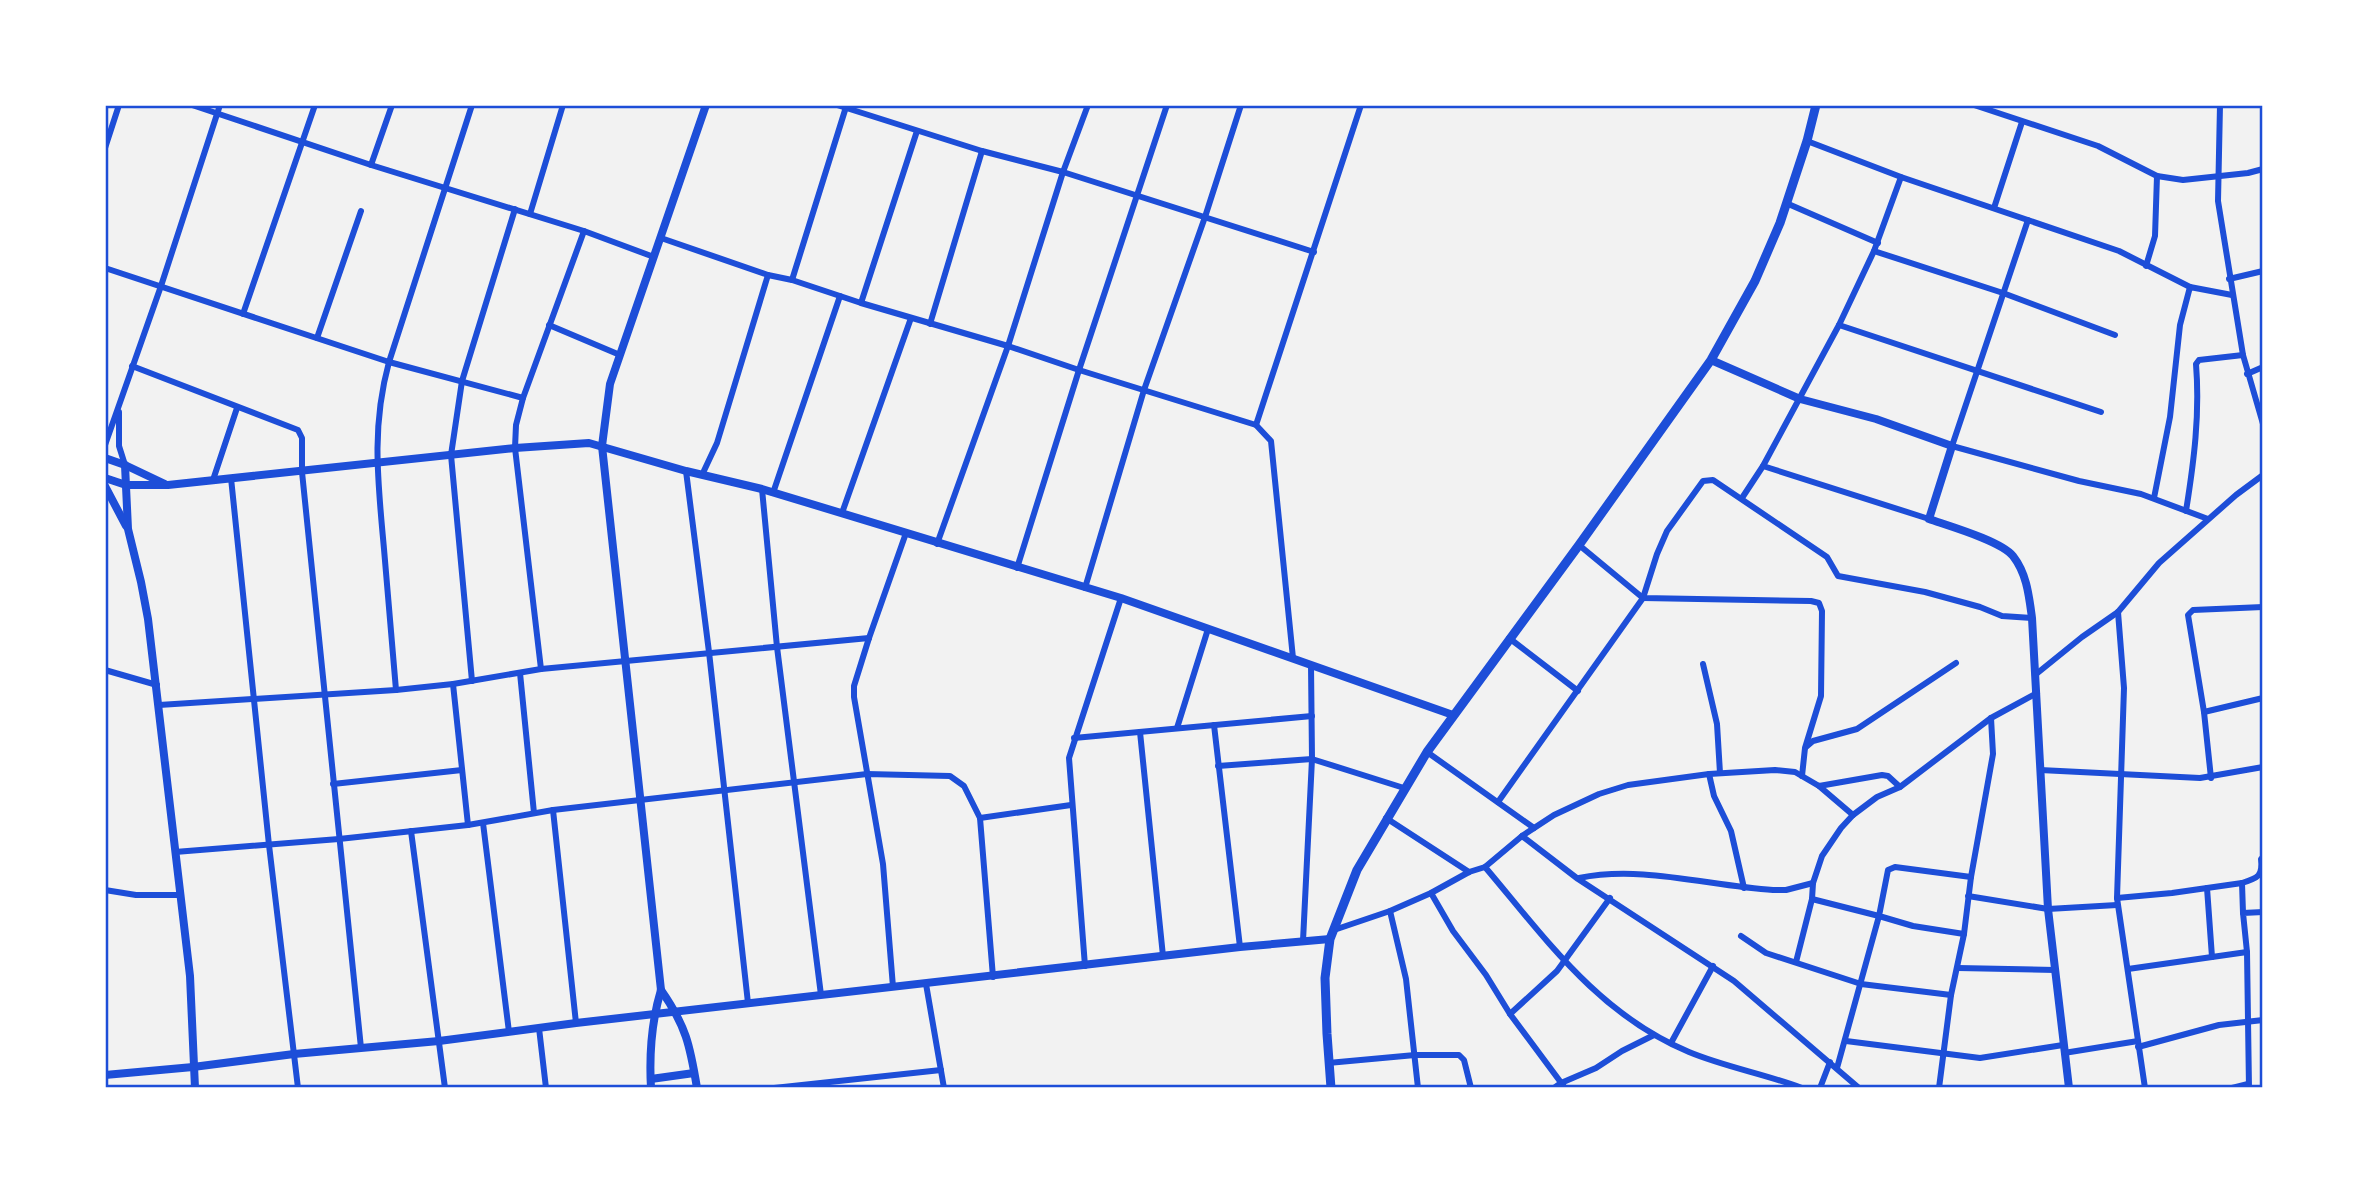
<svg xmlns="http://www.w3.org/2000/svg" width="2368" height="1193" viewBox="0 0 2368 1193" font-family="Manrope,sans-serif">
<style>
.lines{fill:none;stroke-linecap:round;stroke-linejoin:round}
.minor{stroke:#1d4ed8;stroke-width:6}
.tertiary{stroke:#1d4ed8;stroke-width:8}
.secondary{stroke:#1d4ed8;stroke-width:9}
.neatline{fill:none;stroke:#1d4ed8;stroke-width:2.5}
</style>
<rect width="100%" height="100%" fill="#f2f2f2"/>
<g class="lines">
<g class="minor">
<polyline points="192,105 371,165 584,231 654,257"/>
<polyline points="837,105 982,151 1063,172 1314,252"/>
<polyline points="1974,105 2098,146 2157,176 2183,180 2248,173 2263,169"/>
<polyline points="2220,105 2218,201 2243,355 2263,424"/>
<polyline points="1807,141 1901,177 2119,251 2190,287"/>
<polyline points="105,148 119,105"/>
<polyline points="371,165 392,105"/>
<polyline points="1786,203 1878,243"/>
<polyline points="1994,208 2022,122"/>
<polyline points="530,214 563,105"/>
<polyline points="2028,220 1952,446 2079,481 2141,494 2208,519"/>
<polyline points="661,238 768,275 792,280 861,303 1008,346 1079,370 1256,425 1271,441 1293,658"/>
<polyline points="1874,251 2003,293 2115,335"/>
<polyline points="2146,266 2155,236 2157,176"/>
<polyline points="105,268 389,362 523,398"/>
<polyline points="2229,279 2263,271"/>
<polyline points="792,280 846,107"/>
<polyline points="861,303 917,131"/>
<polyline points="243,314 315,105"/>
<polyline points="930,324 982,151"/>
<polyline points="549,325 620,355"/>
<polyline points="1839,325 2101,412"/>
<polyline points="317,338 361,211"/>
<polyline points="132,366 298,430 302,438 302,472 361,1048"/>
<polyline points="2247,374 2263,367"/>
<polyline points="119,412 119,446 125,465"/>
<polyline points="1256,425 1361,105"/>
<polyline points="105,445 161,286 220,105"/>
<polyline points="1763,466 1929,519"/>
<polyline points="686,471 709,652 748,1003"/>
<polyline points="702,475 717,443 768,275"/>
<polyline points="231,478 269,845 298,1088"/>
<polyline points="213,480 237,408"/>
<polyline points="762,489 777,647 821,995"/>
<polyline points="773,493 840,296"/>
<polyline points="1742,498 1763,466 1839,325 1874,251 1901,177"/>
<polyline points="2154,498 2170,417 2180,325 2190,287 2232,295"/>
<path d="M2186 511C2194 461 2200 414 2196 364L2199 360 2243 355"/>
<polyline points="842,513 911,318"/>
<polyline points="937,544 1008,346 1063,172 1088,105"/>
<polyline points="1579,545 1643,598 1811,601 1819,603 1822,611 1821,696 1805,748 1802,776"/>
<polyline points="1017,568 1079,370 1167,105"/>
<polyline points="1085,588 1144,390 1205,217 1241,105"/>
<polyline points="2118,612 2124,688 2117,898 2145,1088"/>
<polyline points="1509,638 1578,691"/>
<polyline points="1703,664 1717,724 1720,773"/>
<polyline points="541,669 515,448 516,425 523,398 584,231"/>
<polyline points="105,670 157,685"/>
<polyline points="520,673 534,813"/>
<polyline points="2035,675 2082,637 2118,612 2159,563 2236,495 2263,475"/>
<polyline points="472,681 451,455 462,381 515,209"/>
<polyline points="453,684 468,825"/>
<path d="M396 690C392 643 388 596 384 549 378 482 371 428 389 362L472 105"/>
<polyline points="159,705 396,690 453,684 541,669 869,638"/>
<polyline points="2204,712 2263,698"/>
<polyline points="1214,725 1240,947"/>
<polyline points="1177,728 1208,629"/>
<polyline points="1140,732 1163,956"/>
<polyline points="1074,738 1312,716"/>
<polyline points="1806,747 1813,741 1857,729 1956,663"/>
<polyline points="1427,752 1534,828"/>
<polyline points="1218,766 1312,759 1404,788"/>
<polyline points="2040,770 2200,778 2263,767"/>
<polyline points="1709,774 1714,796 1731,831 1744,888"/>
<polyline points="2211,778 2204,712 2188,615 2193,610 2263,607"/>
<polyline points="333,784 462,770"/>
<polyline points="1819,786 1853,815"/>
<polyline points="1498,802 1643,598 1657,554 1667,531 1703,481 1713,480 1827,557 1838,576 1925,592 1980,607 2002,616 2032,618"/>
<polyline points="553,810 576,1023"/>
<polyline points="980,818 993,977"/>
<polyline points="1386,818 1469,872"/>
<polyline points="483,823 509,1032"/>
<polyline points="411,831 445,1088"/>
<polyline points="1522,836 1578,879 1734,981 1859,1088"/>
<polyline points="175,852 339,839 468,825 553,810 867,774 950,776 964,786 980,818 1071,805"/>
<path d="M1485 867C1546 939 1598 1014 1689 1052 1725 1067 1765 1074 1802 1088"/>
<path d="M1579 878C1642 865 1709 886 1773 890H1786L1813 883"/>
<path d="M2242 883C2258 878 2263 876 2261 859L2263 857"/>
<polyline points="2207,888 2212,957"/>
<polyline points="105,890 136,895 180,895"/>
<polyline points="1431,893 1453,931 1486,975 1510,1014 1565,1088"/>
<polyline points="1968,896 2048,909 2117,905"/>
<polyline points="2117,898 2172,893 2242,883 2243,913"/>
<polyline points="1812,899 1879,916 1837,1068"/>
<polyline points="1390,911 1406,979 1418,1088"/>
<polyline points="1334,930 1390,911 1431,893 1469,872 1485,867 1522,836 1554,815 1599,794 1628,785 1709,774 1775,770 1795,772 1819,786 1882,775 1888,776 1900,787"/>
<polyline points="1964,934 1913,926 1879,916 1888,870 1895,867 1971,877"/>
<polyline points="1741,936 1766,953 1861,984 1951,995"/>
<polyline points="1303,941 1312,759 1311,665"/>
<polyline points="1796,962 1812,899 1813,883 1822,856 1841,828 1853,815 1877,797 1900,787 1991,718 2037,693"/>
<polyline points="1085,966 1069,758 1121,598"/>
<polyline points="1958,968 2055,970"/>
<polyline points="2128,969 2247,952"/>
<polyline points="926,984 944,1088"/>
<polyline points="893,987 883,864 854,697 854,686 869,638 906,533"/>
<polyline points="1510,1014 1557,971 1610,898"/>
<polyline points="539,1028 546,1088"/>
<polyline points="1846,1041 1980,1058 2063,1045"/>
<polyline points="1671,1043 1713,966"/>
<polyline points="2138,1047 2219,1025 2263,1020"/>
<polyline points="2064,1053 2138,1041"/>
<polyline points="1328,1063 1415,1055 1459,1055 1464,1060 1471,1088"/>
<polyline points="774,1088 941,1070"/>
<polyline points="1554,1088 1561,1083 1596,1068 1622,1051 1654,1035"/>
<polyline points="1820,1088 1830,1062"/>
<polyline points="1939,1088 1951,995 1964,934 1971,877 1993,754 1991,718"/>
<polyline points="2232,1088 2248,1084"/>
<polyline points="2249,1088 2247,952 2243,913 2263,912"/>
</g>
<g class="tertiary">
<path d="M1711 360 1800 399 1876 419 1952 446 1929 519C1949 526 2001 541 2013 556 2027 574 2029 596 2032 618L2048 909 2069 1088"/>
<polyline points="105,458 125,465 165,484"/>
<polyline points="125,465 128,529 141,582 148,619 190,976 195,1088"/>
<polyline points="105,478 126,485 168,485 515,448 589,443 686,471 762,489 1121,598 1453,715"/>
<polyline points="105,486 126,526"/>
<path d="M661 990C686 1026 690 1045 697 1088"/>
<polyline points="105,1075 193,1067 294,1054 439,1041 576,1023 1240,947 1330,939"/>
<polyline points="651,1079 694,1073"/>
<path d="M651 1088C649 1053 651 1023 661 990L602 446 610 384 706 105"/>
</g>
<polyline class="secondary" points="1331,1088 1327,1034 1325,978 1330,939 1357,870 1427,752 1579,545 1711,360 1755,281 1780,223 1807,141 1816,105"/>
</g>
<rect width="2368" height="1193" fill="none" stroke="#ffffff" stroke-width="214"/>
<rect x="107" y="107" width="2154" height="979" class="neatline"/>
</svg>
